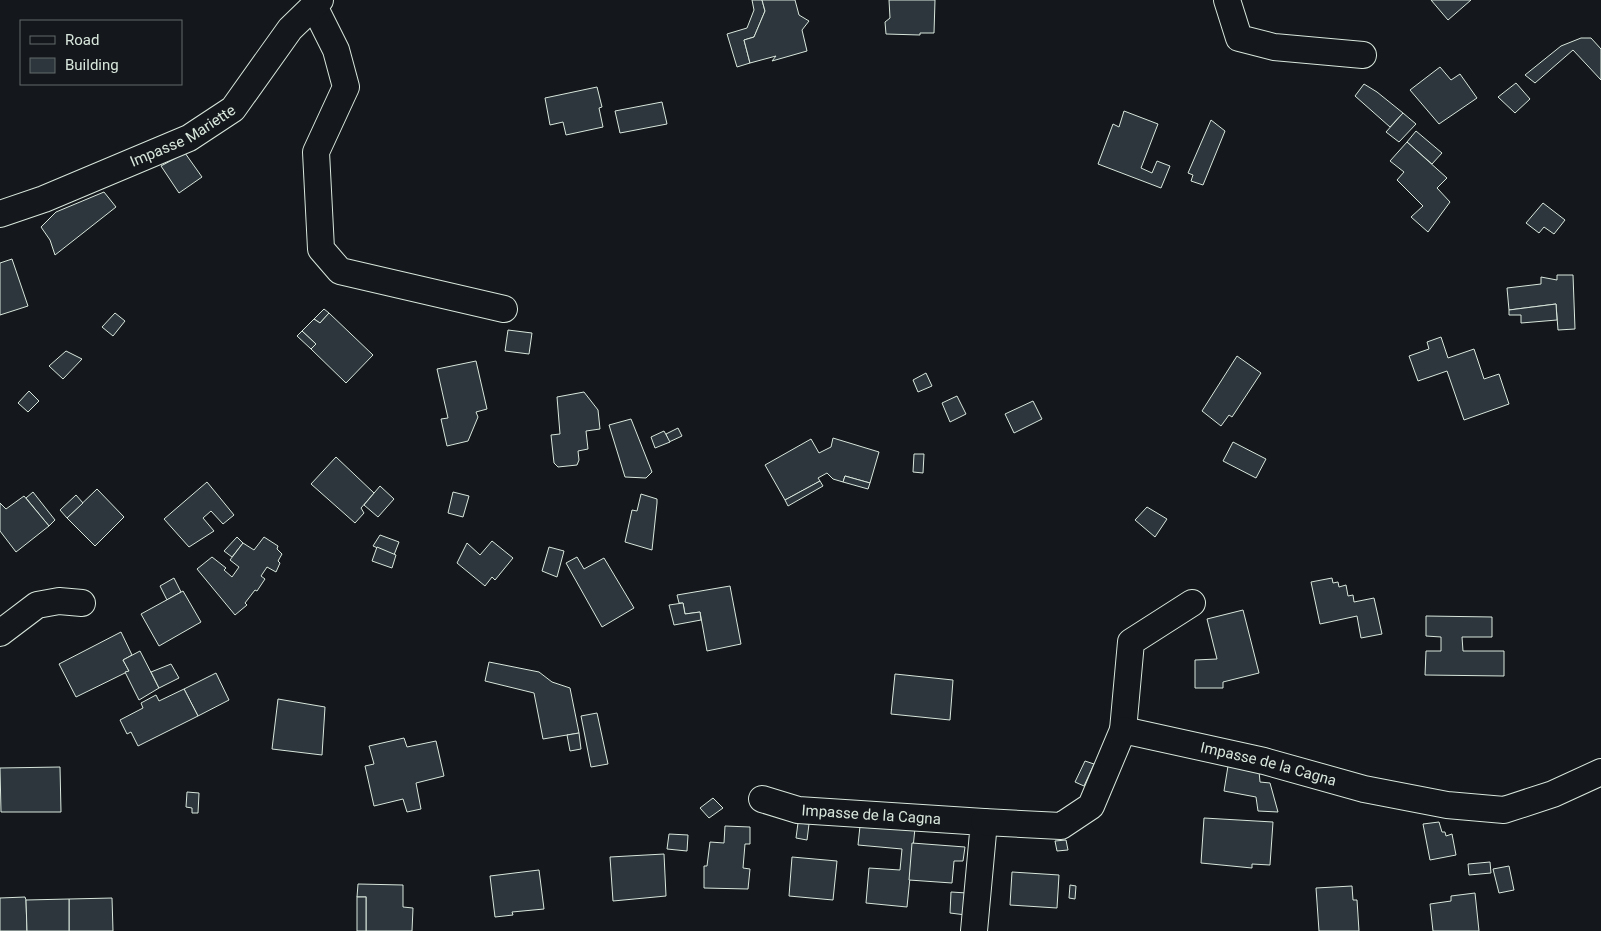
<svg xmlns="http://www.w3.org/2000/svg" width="1601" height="931" viewBox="0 0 1601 931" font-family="Roboto,sans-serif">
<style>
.building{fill:#2c363c;stroke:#d8e6dc}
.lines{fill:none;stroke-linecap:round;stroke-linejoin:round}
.street-casing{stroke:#d8e6dc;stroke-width:28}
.street{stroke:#14181c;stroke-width:26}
.labels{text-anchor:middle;stroke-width:4;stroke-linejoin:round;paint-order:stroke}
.street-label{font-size:15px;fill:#d8e6dc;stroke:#14181c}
</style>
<rect width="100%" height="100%" fill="#14181c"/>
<g class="building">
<polygon points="752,0 762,0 765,11 754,37 744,40 750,63 737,67 727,34 747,28 754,10"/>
<polygon points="762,0 795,0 799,15 809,21 802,30 807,51 772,61 776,56 750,63 744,40 754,37 765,11"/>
<polygon points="889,0 935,0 934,33 920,33 920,35 886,34 885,22 890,18"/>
<polygon points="1431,0 1471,0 1448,20"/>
<polygon points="1581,38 1591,38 1601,49 1601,80 1573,50 1535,83 1525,75 1561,46"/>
<polygon points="1440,67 1451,80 1460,74 1477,98 1439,124 1410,90"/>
<polygon points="1516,83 1530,99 1515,113 1498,97"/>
<polygon points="1364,84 1377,92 1403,113 1390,127 1355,96"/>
<polygon points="597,87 602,107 599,108 603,127 566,135 563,122 550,125 545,98"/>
<polygon points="662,102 667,124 620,133 615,111"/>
<polygon points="1124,111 1158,124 1141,168 1152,173 1157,161 1170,166 1161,188 1098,164 1113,124 1119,127"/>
<polygon points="1403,113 1416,124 1399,142 1386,132"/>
<polygon points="1211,120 1225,131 1203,185 1191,181 1193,175 1188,173"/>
<polygon points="1416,131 1442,153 1432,164 1407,142"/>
<polygon points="1407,142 1447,178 1437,188 1450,202 1428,232 1411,217 1423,206 1397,180 1404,172 1390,161"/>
<polygon points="185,153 202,177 179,193 161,166"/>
<polygon points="104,192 116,207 55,255 50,240 41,227 56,212"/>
<polygon points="1543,203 1565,220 1554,234 1544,227 1539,233 1526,223"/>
<polygon points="12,259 28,306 0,315 0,263"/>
<polygon points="1557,275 1573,275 1575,329 1558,330 1556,304 1509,310 1507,288 1541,284 1541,277 1557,280"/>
<polygon points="1556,304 1557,320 1521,323 1521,315 1509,315 1509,310"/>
<polygon points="324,309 329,313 320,323 314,319"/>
<polygon points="115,313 125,321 113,336 102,327"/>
<polygon points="329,313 373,355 346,383 311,349 316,344 302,331 314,319 320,323"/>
<polygon points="508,330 532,333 529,354 505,351"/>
<polygon points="302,331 316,344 311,349 297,336"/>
<polygon points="1441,337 1448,358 1474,349 1484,379 1499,374 1509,404 1464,420 1447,371 1418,381 1409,356 1429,349 1427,342"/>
<polygon points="66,351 82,359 63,379 49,366"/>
<polygon points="1237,356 1261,373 1232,417 1229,415 1221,426 1202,411"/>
<polygon points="476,361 487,409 476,412 478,417 468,441 447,446 441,419 448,418 437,369"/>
<polygon points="926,373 932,386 918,392 913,380"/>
<polygon points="29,391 39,401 28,412 18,403"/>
<polygon points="584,392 598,410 600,429 586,431 588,449 578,451 579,460 577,465 558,467 554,463 551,435 560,434 557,397"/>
<polygon points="957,396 966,414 950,422 942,403"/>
<polygon points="1033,401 1042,419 1014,433 1005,414"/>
<polygon points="631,419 652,472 646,478 625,477 609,425"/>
<polygon points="678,428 682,436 669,442 666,434"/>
<polygon points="664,431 670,442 655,448 651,437"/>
<polygon points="833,438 879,452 870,483 845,476 843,482 833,479 827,473 818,478 820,481 785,500 765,465 811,439 819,453 831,447"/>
<polygon points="1233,442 1266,459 1256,478 1223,461"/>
<polygon points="914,454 924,454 923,473 913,472"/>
<polygon points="336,457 374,493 361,508 364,513 355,523 311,484"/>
<polygon points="845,476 870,483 868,489 843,482"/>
<polygon points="820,481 823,486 788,506 785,500"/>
<polygon points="207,482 234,515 223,524 211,511 203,518 214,531 189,547 164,519"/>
<polygon points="380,486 394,499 378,517 364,505"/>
<polygon points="97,489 124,517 95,546 67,518"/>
<polygon points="33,492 55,520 49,526 26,498"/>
<polygon points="453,492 469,496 463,517 448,513"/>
<polygon points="641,494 657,499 657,503 652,550 625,542 632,510 637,511"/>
<polygon points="76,495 83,503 67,518 60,510"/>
<polygon points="24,496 49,526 16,552 0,531 0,503 6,509"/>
<polygon points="1147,507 1167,519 1155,537 1135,520"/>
<polygon points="380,535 399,542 394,555 373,546"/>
<polygon points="237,537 243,543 232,557 224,551"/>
<polygon points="264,537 278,546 277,549 282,554 278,561 280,563 276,572 267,567 261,576 265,579 257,591 255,590 245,603 247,605 235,615 197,569 212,557 226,568 224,570 232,577 239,567 230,560 243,543 254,550"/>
<polygon points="492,541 513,558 495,580 492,577 485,586 457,563 467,543 480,555"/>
<polygon points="377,547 396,555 392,568 372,561"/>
<polygon points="549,547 564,551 557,577 542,571"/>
<polygon points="577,557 584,569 604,558 634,608 602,627 566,563"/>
<polygon points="174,578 181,592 167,600 160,586"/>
<polygon points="1332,578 1333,583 1338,582 1339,587 1346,585 1348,596 1353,595 1354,602 1374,598 1382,634 1361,638 1357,616 1320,624 1311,582"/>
<polygon points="730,586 741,644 707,651 700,612 685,614 683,603 679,603 677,595"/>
<polygon points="183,591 201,622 159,646 141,614"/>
<polygon points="683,603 685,614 700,612 701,620 674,625 669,605"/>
<polygon points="1243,610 1259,673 1223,682 1223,688 1195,688 1195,660 1217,659 1207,619"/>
<polygon points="1426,616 1492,617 1492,637 1462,637 1463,651 1504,651 1504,676 1425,675 1426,651 1441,651 1441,637 1426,636"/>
<polygon points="121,632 132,655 123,660 129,671 76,697 59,664"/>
<polygon points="140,651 159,688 139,700 125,672 129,671 123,660"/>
<polygon points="489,662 539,672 552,682 570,688 579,733 543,739 534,693 485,681"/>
<polygon points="171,664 179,678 159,688 151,672"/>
<polygon points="216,673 229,700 198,716 184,689"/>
<polygon points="895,674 953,680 950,720 891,714"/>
<polygon points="184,689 198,716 138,746 131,732 127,734 120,720 143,708 141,703 156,695 159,701"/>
<polygon points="278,699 325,707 322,755 272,749"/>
<polygon points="597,713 608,764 591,767 581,716"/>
<polygon points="579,733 581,749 570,751 567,735"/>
<polygon points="404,738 407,747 436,741 444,776 416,783 421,809 407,812 403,799 374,806 365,766 374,764 369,746"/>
<polygon points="1085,761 1094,764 1084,786 1075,782"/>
<polygon points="1228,766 1259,771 1260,782 1270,783 1278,812 1258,811 1256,797 1224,791"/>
<polygon points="60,767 61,812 1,812 0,768"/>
<polygon points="187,792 199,793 198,813 192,813 192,808 186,807"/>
<polygon points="713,798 723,808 709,818 700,808"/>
<polygon points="1204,818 1273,822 1270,865 1252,864 1252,868 1201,863"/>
<polygon points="1439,822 1442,832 1445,832 1446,836 1452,834 1456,855 1430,860 1423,824"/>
<polygon points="798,823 809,824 807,840 796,838"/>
<polygon points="725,826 750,827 750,844 745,844 743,868 750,869 748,889 704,888 704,866 707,866 710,842 724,843"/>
<polygon points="860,826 915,828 907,907 866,903 869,868 900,870 902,849 858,845"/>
<polygon points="669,834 688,835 687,851 667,849"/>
<polygon points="1066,840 1068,850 1057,851 1055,841"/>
<polygon points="912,843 965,847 963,861 954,861 952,883 909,880"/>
<polygon points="664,854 666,896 613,901 610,857"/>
<polygon points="792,857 837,861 833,900 789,896"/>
<polygon points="1490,862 1491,873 1469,875 1468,864"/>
<polygon points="1509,866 1514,890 1499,893 1493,869"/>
<polygon points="539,870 544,909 512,912 513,915 495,917 490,876"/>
<polygon points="1012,872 1059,875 1057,908 1010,905"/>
<polygon points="358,884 403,885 403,907 413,908 412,931 366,931 366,897 357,897"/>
<polygon points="1070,885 1076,886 1075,899 1069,898"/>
<polygon points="1352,886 1353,900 1357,900 1359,931 1319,931 1316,888"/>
<polygon points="951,892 967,893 966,915 950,913"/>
<polygon points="1475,893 1479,931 1433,931 1430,904 1451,901 1451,896"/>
<polygon points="25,897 26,900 27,931 0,931 0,898"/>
<rect x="357" y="897" width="9" height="34"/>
<polygon points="112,898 113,931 69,931 69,899"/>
<polygon points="69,899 69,931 27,931 26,900"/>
</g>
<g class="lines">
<defs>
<g id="street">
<polyline points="1227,0 1239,38 1274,47 1363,55"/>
<polyline points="314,6 336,50 346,87 316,152 321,249 340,271 504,309"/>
<path id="s1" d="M0 214 44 199 189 138 233 109 290 29 320 0"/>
<polyline points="0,633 37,605 59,601 82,603"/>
<polyline points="1123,730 1131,642 1192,603"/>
<path id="s2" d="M762 799 798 810 984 822 974 931"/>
<path id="s3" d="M984 822 1061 826 1091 806 1123 730 1264 761 1364 789 1447 805 1504 810 1553 794 1601 772"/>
</g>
</defs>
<use href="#street" class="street-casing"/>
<use href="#street" class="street"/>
</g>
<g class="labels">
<g class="street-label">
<text dy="5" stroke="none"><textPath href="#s1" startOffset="199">Impasse Mariette</textPath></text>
<text dy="5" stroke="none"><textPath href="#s3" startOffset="345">Impasse de la Cagna</textPath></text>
<text dy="5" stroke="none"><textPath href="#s2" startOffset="111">Impasse de la Cagna</textPath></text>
</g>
</g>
<rect x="20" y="20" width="162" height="65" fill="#14181c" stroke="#626a69"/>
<rect x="30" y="36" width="25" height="8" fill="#14181c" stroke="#626a69"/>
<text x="65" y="45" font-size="15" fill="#d8e6dc">Road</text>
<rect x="30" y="58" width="25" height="15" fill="#2c363c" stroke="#626a69"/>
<text x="65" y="70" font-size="15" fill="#d8e6dc">Building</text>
</svg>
